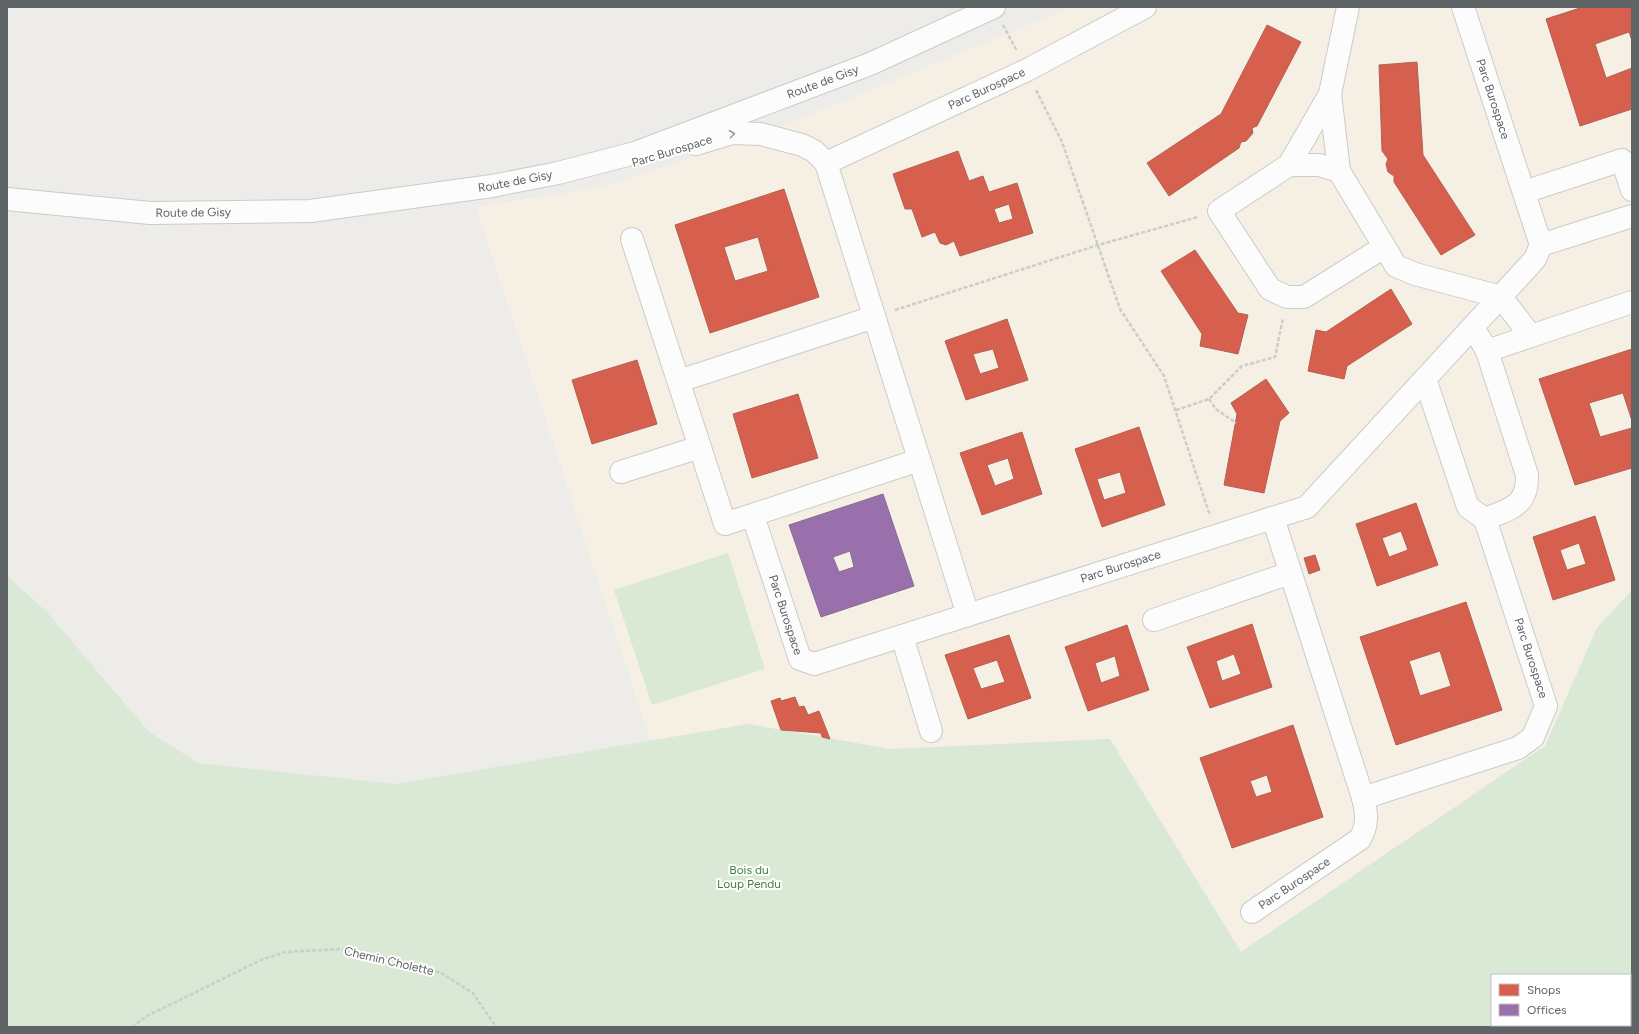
<svg xmlns="http://www.w3.org/2000/svg" width="1639" height="1034" viewBox="0 0 1639 1034" font-family="Figtree,sans-serif">
<style>
.commercial{fill:#f6f0e4}
.green{fill:#d9e9d5;fill-rule:evenodd}
.shops{fill:#d6604d;stroke:#b26154;fill-rule:evenodd}
.offices{fill:#9970ab;stroke:#876c96;fill-rule:evenodd}
.lines{fill:none;stroke-linecap:round;stroke-linejoin:round}
.minor-casing{stroke:#cacbcb;stroke-width:24}
.path{stroke:#cacecb;stroke-width:2.5;stroke-dasharray:4 2;stroke-linecap:butt}
.minor{stroke:#fcfcfc;stroke-width:22}
.oneway{stroke:#95999a}
.labels{text-anchor:middle;stroke-width:4;stroke-linejoin:round;paint-order:stroke}
.street-label{font-size:12px;fill:#5e6366;stroke:#fff}
.park-label{font-size:12px;fill:#3d8339;stroke:#fff}
</style>
<rect width="100%" height="100%" fill="#eeece9"/>
<polygon class="commercial" points="1072,7 1632,7 1632,590 1597,628 1545,746 1241,952 1110,739 890,749 748,724 651,742 476,207 605,187 774,130"/>
<g class="green">
<polygon points="728,553 765,669 652,705 614,590"/>
<path d="M7 576 47 612 148 731 198 763 396 784 748 724 890 749 1110 739 1241 952 1545 746 1597 628 1632 590V1027H7ZM1492 975H1630V1025H1492Z"/>
</g>
<g class="shops">
<polygon points="1583,7 1632,7 1632,41 1629,32 1595,44 1606,78 1632,68 1632,109 1580,126 1546,19"/>
<polygon points="1267,25 1301,42 1257,126 1252,128 1253,133 1246,141 1241,142 1239,148 1169,196 1147,163 1221,114"/>
<polygon points="1417,62 1423,155 1475,235 1441,255 1394,182 1394,176 1388,172 1386,164 1388,159 1382,151 1379,65"/>
<path d="M958 151 969 181 983 176 989 192 1017 183 1033 233 960 256 954 241 946 245 940 243 935 232 922 237 912 209H905L893 174ZM1009 204 1013 219 999 223 994 209Z"/>
<path d="M784 189 819 297 710 333 675 225ZM758 237 768 271 735 281 724 247Z"/>
<polygon points="1195,250 1238,313 1248,315 1238,354 1200,346 1202,334 1161,271"/>
<polygon points="1391,289 1412,324 1347,366 1344,379 1308,371 1316,330 1326,332"/>
<path d="M1007 319 1028 380 966 400 945 341ZM993 349 999 368 980 374 973 354Z"/>
<polygon points="1632,349 1632,421 1623,393 1589,403 1600,437 1632,428 1632,468 1575,485 1539,379"/>
<polygon points="637,360 657,424 592,444 572,380"/>
<polygon points="1266,379 1289,413 1280,421 1264,493 1224,485 1237,414 1231,403"/>
<polygon points="798,394 818,458 752,478 733,414"/>
<path d="M1139 427 1165 505 1102 527 1075 449ZM1120 472 1126 493 1104 500 1097 479Z"/>
<path d="M1022 432 1042 494 982 515 960 453ZM1008 458 1014 479 995 486 987 465Z"/>
<path d="M1416 503 1438 565 1377 586 1356 524ZM1401 531 1408 550 1389 557 1382 538Z"/>
<path d="M1595 516 1615 580 1553 600 1533 537ZM1579 543 1586 564 1567 570 1560 550Z"/>
<polygon points="1315,555 1320,570 1309,574 1304,558"/>
<path d="M1466 602 1502 710 1396 745 1360 637ZM1440 651 1451 686 1420 696 1409 661Z"/>
<path d="M1252 624 1272 687 1210 708 1187 647ZM1234 654 1241 674 1222 681 1216 661Z"/>
<path d="M1127 625 1149 690 1088 711 1065 647ZM1115 656 1120 676 1101 683 1095 663Z"/>
<path d="M1009 635 1031 698 968 719 945 655ZM997 660 1005 682 981 689 973 668Z"/>
<polygon points="795,697 799,707 804,706 808,715 819,711 830,739 822,737 821,733 781,730 771,701 780,698 781,701"/>
<path d="M1293 725 1323 817 1232 848 1200 758ZM1267 775 1272 792 1256 797 1250 781Z"/>
</g>
<path class="offices" d="M883 494 914 586 821 617 789 525ZM850 551 854 567 839 572 833 557Z"/>
<g class="lines">
<defs>
<g id="minor">
<polyline points="1348,7 1330,94 1339,171 1396,266 1415,274 1501,297 1531,336 1487,351"/>
<polyline points="1330,94 1289,165 1219,211 1270,289 1287,297 1304,297 1384,247"/>
<polyline points="696,144 732,133 761,134 802,145 814,151 826,163 968,615"/>
<path id="s1" d="M826 163 1027 70 1145 7"/>
<polyline points="1289,165 1319,165 1339,171"/>
<polyline points="1524,192 1622,160 1632,190"/>
<path id="s2" d="M7 199 150 213 310 211 492 186 558 173 635 153 870 64 994 7"/>
<polyline points="632,239 725,524 919,460"/>
<polyline points="1541,245 1632,216"/>
<polyline points="1531,336 1632,302"/>
<polyline points="1425,379 1468,507 1485,519"/>
<polyline points="679,381 874,317"/>
<polyline points="621,472 700,447"/>
<path id="s3" d="M753 516 800 659 814 664 1307 507 1526 269 1535 259 1541 245 1463 7"/>
<polyline points="1154,620 1290,573"/>
<polyline points="902,636 931,731"/>
<path d="M1363 798 1518 748 1533 737 1546 706 1485 519C1510 509 1528 506 1527 475L1487 351 1473 327"/>
<path id="s4" d="M1252 912 1360 839C1368 825 1367 813 1363 798L1273 518"/>
</g>
</defs>
<use href="#minor" class="minor-casing"/>
<g class="path">
<polyline points="1003,25 1017,51"/>
<polyline points="1036,90 1062,142 1120,309 1164,376 1210,516"/>
<polyline points="895,310 1098,245 1198,217"/>
<polyline points="1209,399 1216,409 1236,423"/>
<polyline points="1176,410 1209,399 1242,366 1275,357 1283,318"/>
<polyline points="132,1027 147,1016 261,960 286,952 341,949 376,955 441,973 473,993 496,1027"/>
</g>
<use href="#minor" class="minor"/>
</g>
<defs><path id="oneway-chevron" d="M-2-3.5L2.5 0L-2 3.5" fill="none" stroke-width="1.6" stroke-linecap="round" stroke-linejoin="round"/></defs>
<use class="oneway" href="#oneway-chevron" transform="translate(732 134) rotate(-7)"/>
<g class="labels">
<g class="street-label">
<text dy="4" stroke="none"><textPath href="#s2" startOffset="835">Route de Gisy</textPath></text>
<text dy="4" stroke="none"><textPath href="#s1" startOffset="177">Parc Burospace</textPath></text>
<text transform="translate(1493 99) rotate(72)" y="4">Parc Burospace</text>
<text transform="translate(672 151) rotate(-17)" y="4">Parc Burospace</text>
<text dy="4" stroke="none"><textPath href="#s2" startOffset="511">Route de Gisy</textPath></text>
<text dy="4" stroke="none"><textPath href="#s2" startOffset="187">Route de Gisy</textPath></text>
<text dy="4" stroke="none"><textPath href="#s3" startOffset="487">Parc Burospace</textPath></text>
<text dy="4" stroke="none"><textPath href="#s3" startOffset="104">Parc Burospace</textPath></text>
<text transform="translate(1531 658) rotate(72)" y="4">Parc Burospace</text>
<text dy="4" stroke="none"><textPath href="#s4" startOffset="51">Parc Burospace</textPath></text>
<text transform="translate(389 961) rotate(13)" y="4">Chemin Cholette</text>
</g>
<g class="park-label">
<text x="749" y="874">Bois du<tspan x="749" dy="14">Loup Pendu</tspan></text>
</g>
</g>
<rect width="1639" height="1034" fill="none" stroke="#5e6366" stroke-width="16"/>
<rect x="1491" y="974" width="140" height="52" fill="#ffffff" stroke="#bfc1c2"/>
<rect x="1499" y="984" width="20" height="12" fill="#d6604d" stroke="#bfc1c2"/>
<text x="1527" y="994" font-size="12" fill="#5e6366">Shops</text>
<rect x="1499" y="1004" width="20" height="12" fill="#9970ab" stroke="#bfc1c2"/>
<text x="1527" y="1014" font-size="12" fill="#5e6366">Offices</text>
</svg>
